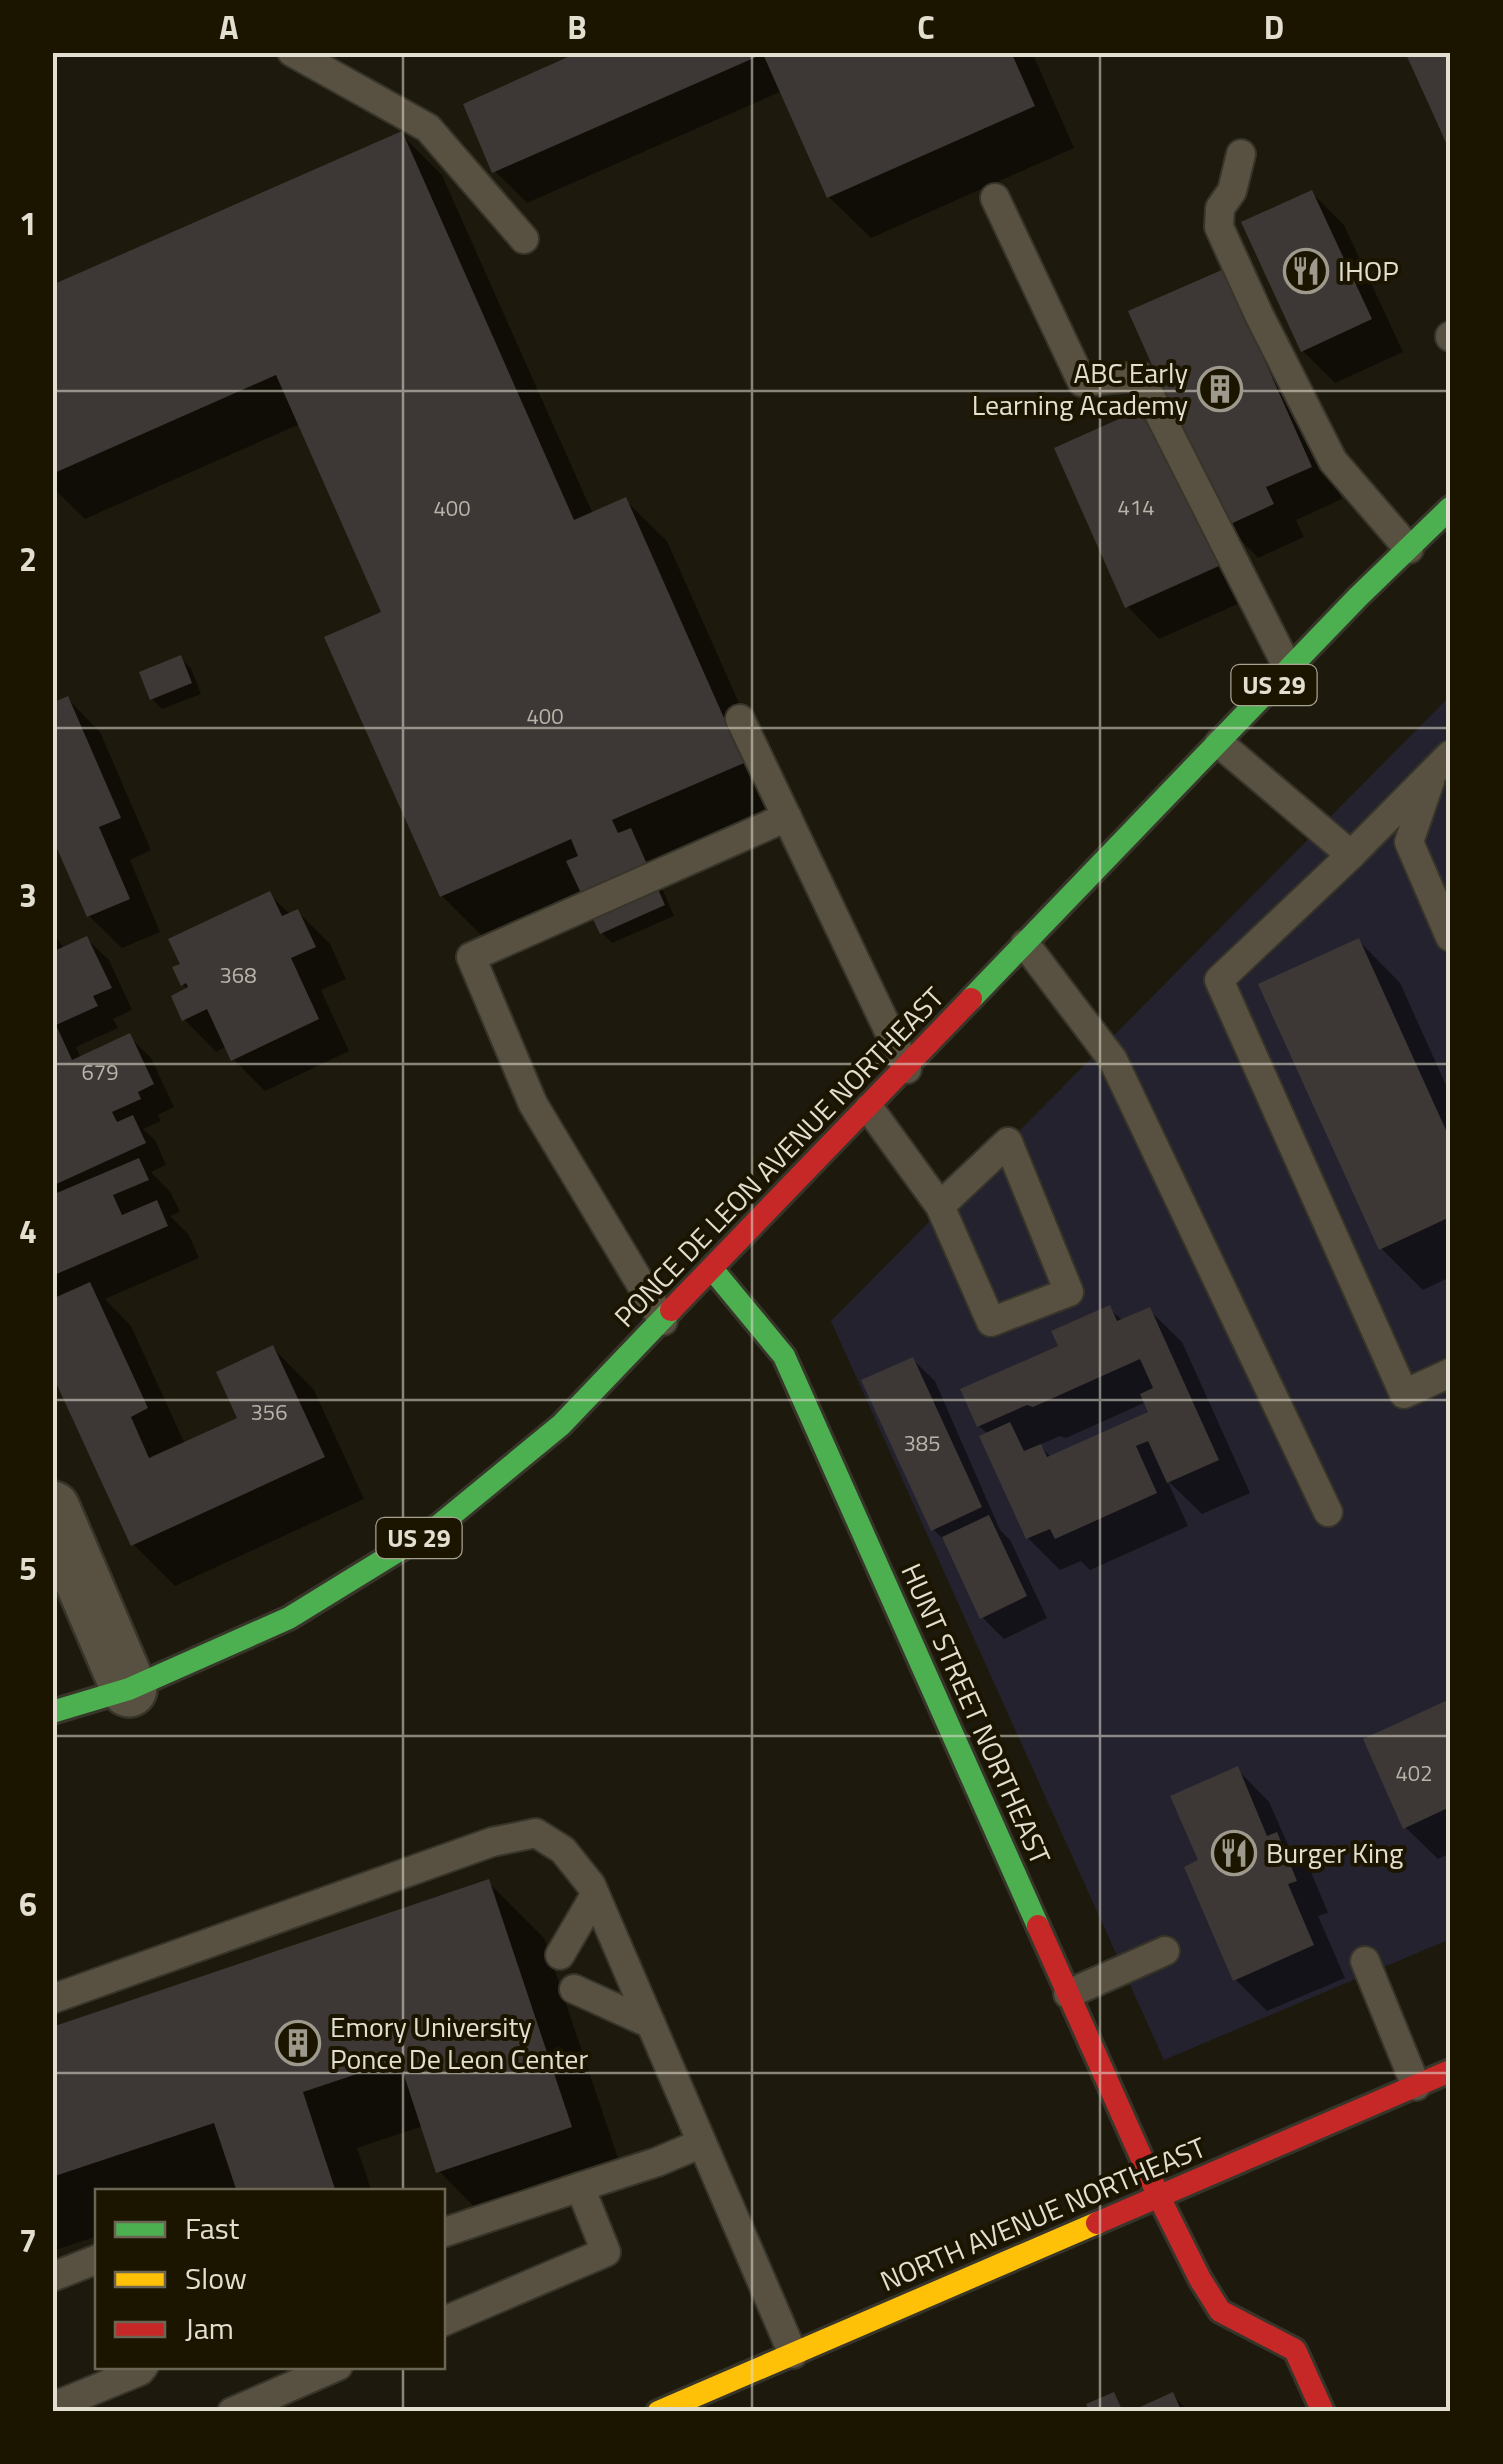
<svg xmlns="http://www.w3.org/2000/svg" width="1503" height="2464" viewBox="0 0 1503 2464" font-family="'Titillium Web',sans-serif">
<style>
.commercial{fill:#24222e}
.shadow{fill:#0007;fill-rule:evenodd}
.building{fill:#3d3835}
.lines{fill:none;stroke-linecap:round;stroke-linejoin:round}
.lane-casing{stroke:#37352a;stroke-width:32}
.street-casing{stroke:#37352a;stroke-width:60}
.fast-casing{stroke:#37352a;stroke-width:28}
.slow-casing{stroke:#37352a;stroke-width:28}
.jam-casing{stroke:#37352a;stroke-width:28}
.lane{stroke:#585040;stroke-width:28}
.street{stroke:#585040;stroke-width:55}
.fast{stroke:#4caf50;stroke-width:22}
.slow{stroke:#ffc107;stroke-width:22}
.jam{stroke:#c62828;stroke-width:22}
.grid{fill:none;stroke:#e2ded0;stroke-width:2.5;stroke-opacity:0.55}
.labels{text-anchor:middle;stroke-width:8;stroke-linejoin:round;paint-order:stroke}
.number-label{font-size:22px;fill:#b9b4a9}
.shield{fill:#1b1500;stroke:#a6a292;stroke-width:2.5}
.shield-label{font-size:25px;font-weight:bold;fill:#e2ded0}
.poi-label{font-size:28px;fill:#e2ded0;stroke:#1b1500;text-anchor:start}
.street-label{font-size:28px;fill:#e2ded0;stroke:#1b1500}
.neatline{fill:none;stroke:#e2ded0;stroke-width:4}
.grid-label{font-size:32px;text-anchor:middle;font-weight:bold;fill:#e2ded0}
</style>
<rect width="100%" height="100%" fill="#1d1a0d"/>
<polygon class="commercial" points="1450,696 1450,1939 1164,2060 831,1321"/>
<g class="shadow">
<polygon points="585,52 1032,52 1074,148 871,238 829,197 782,91 527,203 495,171"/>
<polygon points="401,134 442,175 593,514 625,500 667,541 784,804 651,863 674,916 612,943 602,933 583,893 483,937 442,896 384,613 300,424 85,519 52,487 52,288"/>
<polygon points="1311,192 1344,225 1403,352 1335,383 1303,351"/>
<polygon points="1255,304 1342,499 1296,520 1304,537 1258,558 1226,525 1132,312"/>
<polygon points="1179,442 1249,599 1159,639 1127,606"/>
<polygon points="180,658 191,668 201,694 162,709 152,699"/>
<polygon points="68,699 100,732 151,850 130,860 160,932 122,948 89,916 52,830"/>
<polygon points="269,894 291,915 298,912 330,944 346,979 321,990 349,1051 265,1091 233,1059 227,1046 216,1052 184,1019 188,990 183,984"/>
<polygon points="52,929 64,949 87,939 109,960 132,1010 113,1019 118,1028 76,1047 81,1058 129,1036 151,1058 174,1107 158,1115 161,1121 143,1129 155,1140 166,1165 151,1172 171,1193 180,1212 170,1216 189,1235 199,1258 105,1299 131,1326 185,1444 240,1419 273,1348 314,1390 364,1499 175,1586 133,1544 52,1368 52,953 62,962 52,940"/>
<polygon points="1359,941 1400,983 1450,1094 1450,1277 1423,1290 1381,1248"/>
<path d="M1109 1308 1123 1321 1149 1310 1182 1342 1250 1493 1202 1514 1167 1480 1188 1526 1090 1570 1081 1561 1060 1570 1028 1538 988 1434 979 1426 1062 1347ZM1146 1402 1151 1413 1051 1457 1039 1445 1060 1436 1066 1438Z"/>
<polygon points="913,1360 935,1381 1000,1530 1010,1540 1047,1618 1004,1639 982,1617 948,1544 933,1529"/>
<polygon points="1450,1702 1450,1853 1438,1859 1405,1827 1366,1741"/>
<polygon points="1237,1769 1269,1802 1289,1847 1309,1867 1328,1913 1318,1916 1345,1978 1267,2011 1235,1979"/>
<polygon points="488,1882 544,1938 626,2182 494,2227 439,2171 423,2126 357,2148 372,2192 240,2192 238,2188 229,2192 98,2192 98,2236 52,2251 52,2029"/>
<polygon points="1173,2395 1189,2412 1135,2412"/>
</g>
<g class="building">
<polygon points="579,52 1011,52 1035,106 827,198 763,54 492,173 463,104"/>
<polygon points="1405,52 1450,52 1450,152 1435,118"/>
<polygon points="402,131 574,520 626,497 744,763 612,820 618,833 631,828 665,905 600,934 566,861 578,856 571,839 440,897 324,637 381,612 276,375 52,474 52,285"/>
<polygon points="1312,190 1372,319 1301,352 1241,222"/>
<polygon points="1224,269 1312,467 1266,487 1274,504 1224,527 1128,311"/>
<polygon points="1148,406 1219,566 1125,608 1054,448"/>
<polygon points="181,655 192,683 150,700 139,672"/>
<polygon points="68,696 121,818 99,827 130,899 87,917 52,837 52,703"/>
<polygon points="270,891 282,916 298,909 316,947 291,958 319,1019 231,1061 207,1009 182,1021 171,996 188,987 186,983 181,986 172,967 180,964 168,939"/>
<polygon points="87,936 112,988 93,996 98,1006 56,1025 72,1060 130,1033 154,1084 138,1092 141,1099 112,1112 117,1122 133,1115 146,1143 52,1186 52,952"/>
<polygon points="1359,938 1450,1139 1450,1217 1379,1250 1258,984"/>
<polygon points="139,1158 149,1180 113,1195 122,1215 157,1200 168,1226 52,1276 52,1195"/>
<polygon points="90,1282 148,1408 131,1417 149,1458 237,1418 216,1372 273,1345 325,1457 131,1546 52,1374 52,1299"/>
<polygon points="1110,1305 1117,1321 1150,1307 1219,1460 1167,1483 1148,1441 1136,1446 1157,1493 1055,1539 1050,1529 1026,1539 979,1436 1010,1422 1024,1451 1041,1444 1047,1457 1148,1412 1140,1394 1153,1388 1140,1359 1033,1407 1027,1405 977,1427 960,1389 1058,1346 1051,1331"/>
<polygon points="913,1357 982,1507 931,1531 861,1380"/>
<polygon points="989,1515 1027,1596 980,1619 942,1537"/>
<polygon points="1450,1699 1450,1807 1403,1829 1363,1739"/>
<polygon points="1238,1766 1267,1836 1277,1832 1297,1881 1288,1884 1314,1945 1233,1981 1184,1867 1198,1860 1170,1796"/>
<polygon points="489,1879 572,2127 436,2173 399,2060 303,2092 336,2192 237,2192 214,2123 52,2177 52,2027"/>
<polygon points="1114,2392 1123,2412 1089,2412 1086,2404"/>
<polygon points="1173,2392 1182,2412 1129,2412"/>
</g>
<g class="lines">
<defs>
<g id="lane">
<polyline points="292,52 428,128 524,239"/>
<polyline points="1241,154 1232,191 1220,208 1219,227 1259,315 1333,461 1409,549"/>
<polyline points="995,198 1082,382 1140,376 1289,670"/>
<polyline points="1450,336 1450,337"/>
<polyline points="740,719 907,1069"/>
<polyline points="1219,743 1351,855"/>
<polyline points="1450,755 1351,855 1219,980 1404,1394 1450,1373"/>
<polyline points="1430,781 1409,842 1450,937"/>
<polyline points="1025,944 1113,1060 1328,1512"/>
<polyline points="869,1108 940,1206 1008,1142 1069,1292 991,1322 940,1206"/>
<polyline points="663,1321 533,1104 471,957 787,817"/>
<polyline points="560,1955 595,1895"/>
<polyline points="1365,1961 1416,2086"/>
<polyline points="574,1989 651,2024"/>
<polyline points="1068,1994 1165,1951"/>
<polyline points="52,1999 492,1842 536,1833 563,1850 591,1885 793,2354"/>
<polyline points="580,2187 657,2162 702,2143"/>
<polyline points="442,2233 580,2187 606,2252 442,2322"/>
<polyline points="52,2277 98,2259"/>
<polyline points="52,2407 140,2371 144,2366"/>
<polyline points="232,2412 338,2366"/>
</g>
<polyline id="street" points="52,1509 129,1689"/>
<g id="fast">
<polyline points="971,999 1358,597 1450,508"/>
<polyline points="713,1270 784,1356 1038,1926"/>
<polyline points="52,1712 129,1689 289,1618 437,1527 561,1425 671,1310"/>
</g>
<polyline id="slow" points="658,2412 1097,2223"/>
<g id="jam">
<polyline points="671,1310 971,999"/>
<polyline points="1038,1926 1159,2197 1200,2279 1220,2311 1295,2350 1323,2412"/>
<polyline points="1097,2223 1450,2071"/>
</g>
</defs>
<use href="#lane" class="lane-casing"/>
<use href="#street" class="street-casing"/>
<use href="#fast" class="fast-casing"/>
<use href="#slow" class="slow-casing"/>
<use href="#jam" class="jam-casing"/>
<use href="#lane" class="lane"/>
<use href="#street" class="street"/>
<use href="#fast" class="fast"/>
<use href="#slow" class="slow"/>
<use href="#jam" class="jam"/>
</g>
<path class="grid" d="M403 52V2192M752 52V2412M1100 52V2412M52 391H1450M52 728H1450M52 1064H1450M52 1400H1450M52 1736H1450M52 2073H1450M403 2366V2412"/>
<defs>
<symbol id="restaurant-ring" viewBox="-11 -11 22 22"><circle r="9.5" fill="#1b1500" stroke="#9d998c" stroke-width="1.5"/><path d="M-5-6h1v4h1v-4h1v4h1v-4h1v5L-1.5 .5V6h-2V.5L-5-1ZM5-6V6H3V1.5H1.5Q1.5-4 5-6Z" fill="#9d998c"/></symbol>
<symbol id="building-ring" viewBox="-11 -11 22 22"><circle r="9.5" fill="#1b1500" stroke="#9d998c" stroke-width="1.5"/><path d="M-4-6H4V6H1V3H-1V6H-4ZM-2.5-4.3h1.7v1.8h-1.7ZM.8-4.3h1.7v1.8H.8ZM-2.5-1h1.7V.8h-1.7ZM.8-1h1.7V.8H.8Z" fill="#9d998c"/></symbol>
</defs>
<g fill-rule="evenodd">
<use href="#restaurant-ring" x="1281" y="246" width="50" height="50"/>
<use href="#building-ring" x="1195" y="364" width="50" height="50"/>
<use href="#restaurant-ring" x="1209" y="1828" width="50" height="50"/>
<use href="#building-ring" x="273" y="2018" width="50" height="50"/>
</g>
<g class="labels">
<g class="number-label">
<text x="1136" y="515">414</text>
<text x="452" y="516">400</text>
<text x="545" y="724">400</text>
<text x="238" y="983">368</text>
<text x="100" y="1080">679</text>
<text x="269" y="1420">356</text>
<text x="922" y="1451">385</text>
<text x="1414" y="1781">402</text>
</g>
<g class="shield">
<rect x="1231.5" y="665" width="85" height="40" rx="8"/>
<rect x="376.5" y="1518" width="85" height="40" rx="8"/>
</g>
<g class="shield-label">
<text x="1274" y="694">US 29</text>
<text x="419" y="1547">US 29</text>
</g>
<g class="poi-label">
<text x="1338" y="281">IHOP</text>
<text x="1188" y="383" text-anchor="end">ABC Early<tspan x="1188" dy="32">Learning Academy</tspan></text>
<text x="1266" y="1863">Burger King</text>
<text x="330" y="2037">Emory University<tspan x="330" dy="32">Ponce De Leon Center</tspan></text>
</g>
<g class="street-label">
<text transform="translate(779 1157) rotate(-46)" y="10">PONCE DE LEON AVENUE NORTHEAST</text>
<text transform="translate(976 1714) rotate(66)" y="10">HUNT STREET NORTHEAST</text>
<text transform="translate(1043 2214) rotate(-23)" y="10">NORTH AVENUE NORTHEAST</text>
</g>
</g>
<rect width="1503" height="2464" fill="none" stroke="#1b1500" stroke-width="110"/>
<rect x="95" y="2189" width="350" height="180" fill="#1b1500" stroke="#6b6553" stroke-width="2.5"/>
<rect x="115" y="2222" width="50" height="15" fill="#4caf50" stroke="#6b6553" stroke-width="2.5"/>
<text x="185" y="2239" font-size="30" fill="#e2ded0">Fast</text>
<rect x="115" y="2272" width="50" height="15" fill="#ffc107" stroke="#6b6553" stroke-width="2.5"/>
<text x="185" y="2289" font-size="30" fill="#e2ded0">Slow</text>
<rect x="115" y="2322" width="50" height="15" fill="#c62828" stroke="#6b6553" stroke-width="2.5"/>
<text x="185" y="2339" font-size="30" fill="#e2ded0">Jam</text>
<rect x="55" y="55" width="1393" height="2354" class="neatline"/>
<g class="grid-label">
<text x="229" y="39">A</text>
<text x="577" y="39">B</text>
<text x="926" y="39">C</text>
<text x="1274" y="39">D</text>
<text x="28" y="235">1</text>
<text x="28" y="571">2</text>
<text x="28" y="907">3</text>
<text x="28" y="1243">4</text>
<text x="28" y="1580">5</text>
<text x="28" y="1916">6</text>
<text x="28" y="2252">7</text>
</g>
</svg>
